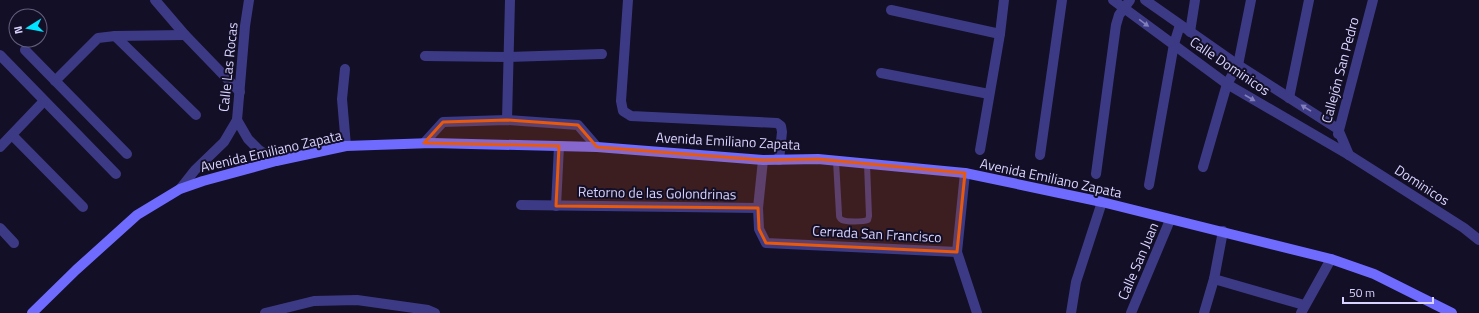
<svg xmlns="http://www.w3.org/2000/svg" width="1479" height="313" viewBox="0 0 1479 313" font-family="'Titillium Web',sans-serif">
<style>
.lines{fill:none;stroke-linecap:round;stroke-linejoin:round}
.lane{stroke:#3d3a85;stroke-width:6}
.street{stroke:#3d3a85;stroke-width:10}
.secondary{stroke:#6f6bff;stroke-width:10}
.oneway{fill:#837fbc}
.marked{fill:#e8590c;fill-opacity:0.2;stroke:#e8590c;stroke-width:3;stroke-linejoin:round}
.labels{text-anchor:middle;stroke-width:4;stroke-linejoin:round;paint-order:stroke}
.street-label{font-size:14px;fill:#d9d4ff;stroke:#130f26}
</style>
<rect width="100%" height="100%" fill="#130f26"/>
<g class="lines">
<path class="lane" d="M836 161 839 214C839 217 839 218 842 220 846 222 863 222 868 220L869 216 867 164"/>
<g class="street">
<polyline points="155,0 185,35 240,92"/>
<polyline points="628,0 621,101 623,111 631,116 777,123 781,126 782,132 779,160"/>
<polyline points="1113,0 1227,84 1349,155 1464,228 1479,240"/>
<polyline points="1145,0 1238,65 1338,129 1349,155"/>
<polyline points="891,10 1000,34"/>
<polyline points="1190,32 1195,0"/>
<polyline points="115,36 196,115"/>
<polyline points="25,50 127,154"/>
<polyline points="0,55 116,174"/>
<polyline points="425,56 508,57 602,54"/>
<polyline points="345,69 342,99 346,146"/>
<polyline points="881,73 989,94"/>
<polyline points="55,81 98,38 115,36 185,35"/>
<polyline points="1289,98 1309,0"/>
<polyline points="237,120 248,139 259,150 276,161"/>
<polyline points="507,120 510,0"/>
<polyline points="1338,134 1373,0"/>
<polyline points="12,135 83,207"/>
<polyline points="424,143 443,122 507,120 578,125 597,147"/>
<polyline points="0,147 44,101"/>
<polyline points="980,150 1000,34 1004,0"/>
<polyline points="1040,155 1062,0"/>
<polyline points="763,160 758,208 759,229 766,243 957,252"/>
<polyline points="1203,167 1227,84 1238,65 1251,0"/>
<polyline points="965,173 957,252 977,313"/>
<polyline points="1096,174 1116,25 1119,15 1130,0"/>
<polyline points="1149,185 1174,44 1180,25"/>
<polyline points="180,189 195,170 224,142 237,120 245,26 249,0"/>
<polyline points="521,205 758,208"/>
<polyline points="556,206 559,146"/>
<polyline points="0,228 14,243"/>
<polyline points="1214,279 1304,305"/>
<polyline points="265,313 314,301 357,300 428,310 435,313"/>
<polyline points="1071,313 1076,282 1102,202"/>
<polyline points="1131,313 1170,220"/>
<polyline points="1204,313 1214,279 1223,231"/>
<polyline points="1301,313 1331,259"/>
</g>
<polyline class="secondary" points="32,313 76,270 137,215 180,189 203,181 276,161 346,146 432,143 597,147 763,160 818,159 965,173 1102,202 1331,259 1374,274 1452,313"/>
</g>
<defs><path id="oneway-solid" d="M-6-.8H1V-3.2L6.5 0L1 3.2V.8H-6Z"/></defs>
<g class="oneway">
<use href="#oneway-solid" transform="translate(1144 23) rotate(36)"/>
<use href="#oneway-solid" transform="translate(1250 98) rotate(30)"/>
<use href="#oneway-solid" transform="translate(1306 108) rotate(-148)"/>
</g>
<path class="marked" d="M507 120 578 125 597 147 763 160 818 159 965 173 957 252 766 243 759 229 758 208 556 206 559 146 424 143 443 122Z"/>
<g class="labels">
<g class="street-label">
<text transform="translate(1230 66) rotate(34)" y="5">Calle Dominicos</text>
<text transform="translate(228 67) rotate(-84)" y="5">Calle Las Rocas</text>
<text transform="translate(1340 70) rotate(-75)" y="5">Callejón San Pedro</text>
<text transform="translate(728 141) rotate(3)" y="5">Avenida Emiliano Zapata</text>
<text transform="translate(271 151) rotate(-13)" y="5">Avenida Emiliano Zapata</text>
<text transform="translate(1051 178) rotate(12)" y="5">Avenida Emiliano Zapata</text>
<text transform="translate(1422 185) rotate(33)" y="5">Dominicos</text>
<text transform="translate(657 193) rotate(1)" y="5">Retorno de las Golondrinas</text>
<text transform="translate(877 234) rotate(3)" y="5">Cerrada San Francisco</text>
<text transform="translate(1138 261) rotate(-67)" y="5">Calle San Juan</text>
</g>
</g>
<g transform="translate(28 28) rotate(259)"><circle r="19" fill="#130f26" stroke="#625e7d"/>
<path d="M0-3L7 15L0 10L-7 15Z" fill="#00e5ff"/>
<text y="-6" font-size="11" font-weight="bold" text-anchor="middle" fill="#d9d4ff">N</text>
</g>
<path d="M1343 297v6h90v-6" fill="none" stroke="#d9d4ff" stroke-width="2"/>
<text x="1349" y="297" font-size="12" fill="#d9d4ff" stroke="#130f26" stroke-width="3" paint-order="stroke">50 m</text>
</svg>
